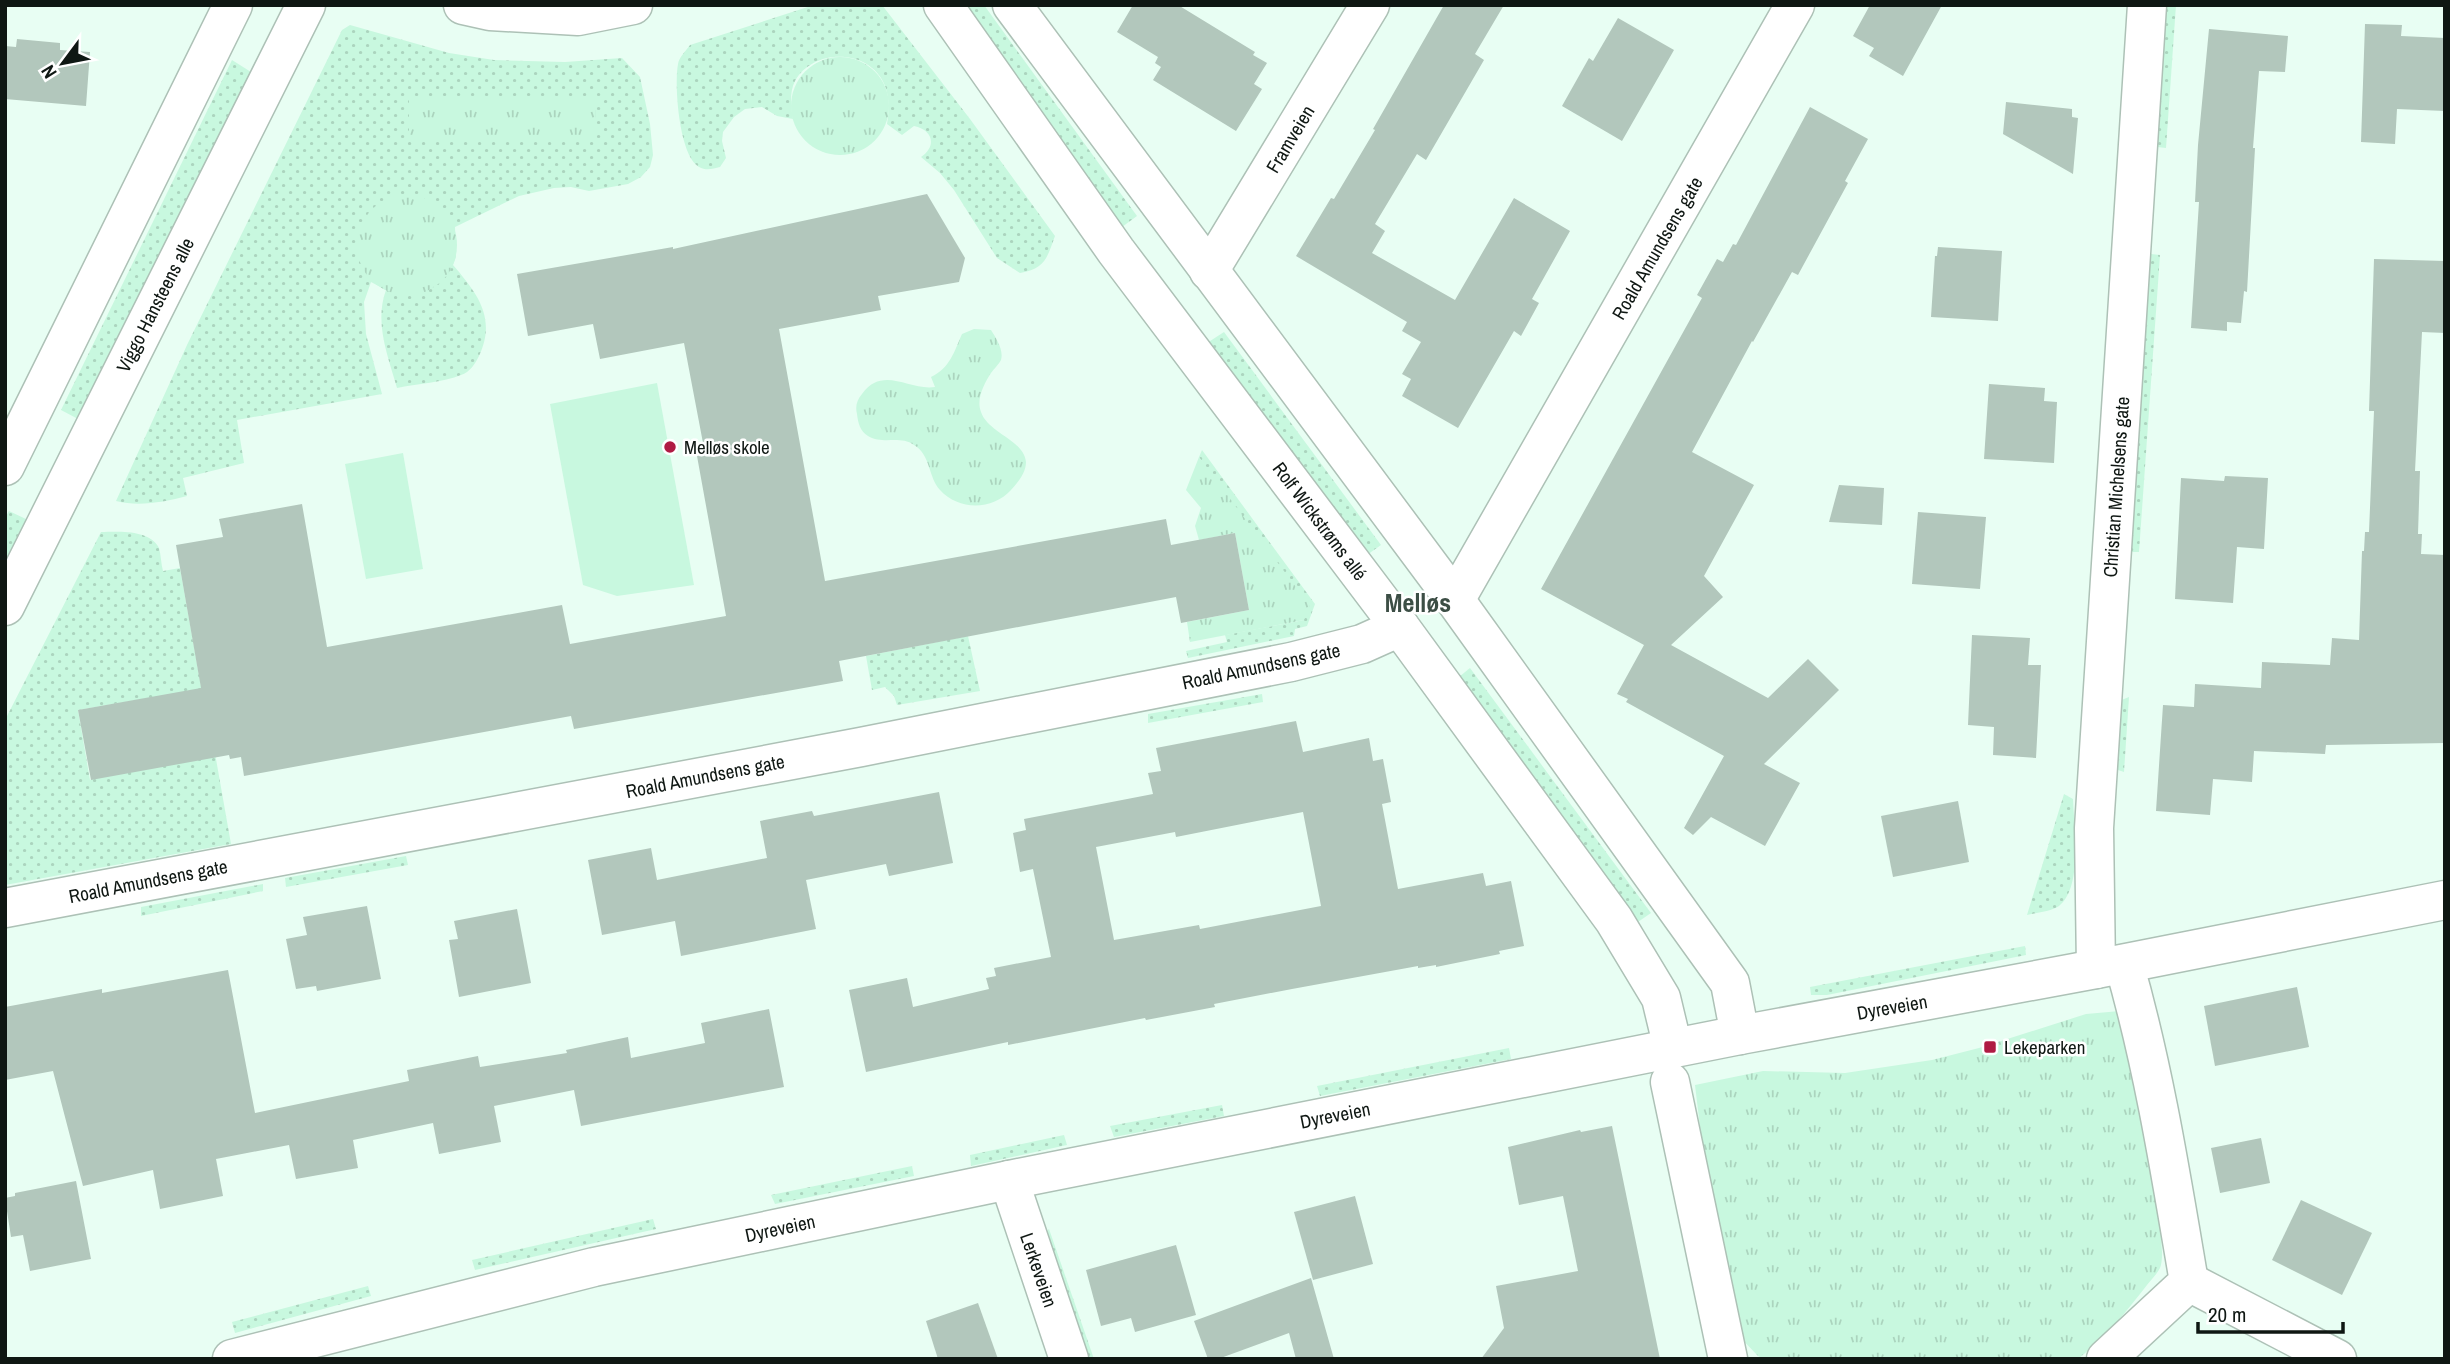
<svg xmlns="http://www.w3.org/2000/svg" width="2450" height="1364" viewBox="0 0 2450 1364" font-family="'Archivo Narrow',sans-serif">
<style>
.grass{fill:url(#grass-dots)}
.park{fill:url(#park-tufts)}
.pitch{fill:#c8f8df}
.building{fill:#b2c7bc;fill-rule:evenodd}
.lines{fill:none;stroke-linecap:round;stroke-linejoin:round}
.minor-casing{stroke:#adc1b6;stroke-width:41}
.major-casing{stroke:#adc1b6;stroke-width:41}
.minor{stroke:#fff;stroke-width:38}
.major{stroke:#fff;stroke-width:38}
.poi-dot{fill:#af1b43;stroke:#fff;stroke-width:2.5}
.labels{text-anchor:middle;stroke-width:5;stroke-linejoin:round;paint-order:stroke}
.street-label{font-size:19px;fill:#0f1713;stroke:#fff}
.poi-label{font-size:19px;fill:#0f1713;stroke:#fff;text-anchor:start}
.district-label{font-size:26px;font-weight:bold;fill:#3c4e45;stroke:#fff}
</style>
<defs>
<pattern id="grass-dots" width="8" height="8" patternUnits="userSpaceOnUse" patternTransform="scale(1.75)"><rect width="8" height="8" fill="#c8f8df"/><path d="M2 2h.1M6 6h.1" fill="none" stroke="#abd4be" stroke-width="1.8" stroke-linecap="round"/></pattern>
<pattern id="park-tufts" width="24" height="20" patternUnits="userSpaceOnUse" patternTransform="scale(1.75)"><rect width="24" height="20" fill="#c8f8df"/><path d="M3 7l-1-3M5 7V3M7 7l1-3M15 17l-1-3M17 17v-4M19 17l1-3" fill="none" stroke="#abd4be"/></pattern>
</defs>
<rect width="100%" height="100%" fill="#e8fef3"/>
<g class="grass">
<path d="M814 5H882L970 119 1055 236C1047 258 1045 269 1020 273L997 258 954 190 940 173 921 157C937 146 933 130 914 126L902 135 887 124C889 112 890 99 885 86 871 49 814 47 795 81 789 93 791 107 793 119L777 116 762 107 745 109 734 117 723 132 722 141 726 158 720 167C713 169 706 171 699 167 679 156 674 85 678 64 679 57 686 51 690 45Z"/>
<polygon points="959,5 984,5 1137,216 1122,227"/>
<polygon points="2165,5 2176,5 2166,148 2157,147"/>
<path d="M350 25 449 53 494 60 565 62 622 58 640 77 650 124 653 155 650 167 641 177 628 184 589 191 571 187 554 188 519 196 455 227 456 257 453 265C477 293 497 318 479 356 475 364 470 372 461 375 444 382 416 384 397 388 388 356 374 323 386 290L371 282 364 302 366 334 382 394 237 420 244 463 183 478 187 496C164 502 139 507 116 501L187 345 342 30Z"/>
<polygon points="232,60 251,72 78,419 61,410"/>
<polygon points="2151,254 2160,255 2139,552 2127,552 2139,377"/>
<polygon points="1224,332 1381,545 1364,557 1207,343"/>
<polygon points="1202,450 1315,604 1307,626 1295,629 1294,636 1188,658 1186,651 1227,642 1225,635 1304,620 1199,457"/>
<polygon points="9,511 28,520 5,566 5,518"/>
<path d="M101 532C118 532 149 529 159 548 161 555 161 564 163 571L180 568 202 692 149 698 78 710 90 780 207 708 231 844 5 885V720Z"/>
<polygon points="968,636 980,691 897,705 894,696 885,687 872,690 866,656"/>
<polygon points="1470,668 1651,913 1635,924 1454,681"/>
<polygon points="1262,694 1263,702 1148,723 1148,714"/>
<polygon points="2129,697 2124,772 2115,769 2119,701"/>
<path d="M2064 794 2073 799C2074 826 2083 887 2059 906 2052 911 2036 913 2027 915Z"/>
<polygon points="406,856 408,865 286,887 285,878"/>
<polygon points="263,884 263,891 141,916 141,907"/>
<polygon points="2025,946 2026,955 1827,995 1811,995 1810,987"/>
<polygon points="1509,1048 1511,1059 1320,1096 1317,1086"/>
<polygon points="1222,1105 1224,1116 1114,1137 1110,1126"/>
<polygon points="1064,1135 1067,1145 971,1166 970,1155"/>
<polygon points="912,1166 914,1176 775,1204 771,1195"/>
<polygon points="653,1219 656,1229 475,1270 472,1260"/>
<polygon points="1049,1229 1094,1359 1086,1359 1045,1233"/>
<polygon points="368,1286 371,1296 235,1333 232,1322"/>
</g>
<g class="park">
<circle cx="840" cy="106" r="49"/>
<polygon points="596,100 596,142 409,142 409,100"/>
<circle cx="407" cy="245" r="50"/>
<path d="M974 329 991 330C996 338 1004 350 1001 360 999 364 994 369 991 373 984 384 976 399 981 412 988 433 1024 440 1026 462 1026 473 1018 482 1011 490 993 510 959 511 940 490 928 477 931 455 914 445 900 435 883 445 868 436 860 431 858 423 857 414 855 406 857 400 862 394 883 365 909 391 935 387L931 377C950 368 954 352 962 334Z"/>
<polygon points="1199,457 1310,606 1304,620 1190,642 1187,622 1249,610 1235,533 1199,540 1195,526 1201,508 1186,490"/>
<path d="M2120 1011C2128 1049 2172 1243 2160 1268 2157 1274 2151 1280 2147 1285 2127 1311 2105 1338 2078 1359H1764L1758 1356 1736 1333 1709 1203 1695 1085 1763 1071 1845 1073 1932 1060 1979 1048 2086 1014Z"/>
</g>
<g class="pitch">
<polygon points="657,383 694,585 617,596 583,585 550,404"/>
<polygon points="403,453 423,569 366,579 345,464"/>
</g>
<g class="building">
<polygon points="1133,5 1178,5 1255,52 1253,55 1267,63 1254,84 1262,89 1236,131 1153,80 1161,67 1155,63 1158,57 1117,32"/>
<polygon points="1444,5 1504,5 1475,54 1484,60 1426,160 1417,154 1375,224 1385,231 1372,253 1455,300 1514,198 1570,231 1532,299 1539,303 1521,336 1514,331 1458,428 1402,396 1411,379 1402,374 1421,342 1402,331 1407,322 1296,256 1331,198 1334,199 1375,130 1373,129"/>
<polygon points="1870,5 1942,5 1903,76 1869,56 1874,48 1853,36"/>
<polygon points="1618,18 1674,50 1622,141 1562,106 1589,58 1593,61"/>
<polygon points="2365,24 2402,25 2401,36 2445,38 2445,111 2397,109 2395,144 2361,142"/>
<polygon points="2209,29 2288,36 2285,72 2259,71 2253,148 2255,148 2247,292 2244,291 2241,323 2227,322 2227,331 2191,328 2199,202 2195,202 2198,145"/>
<polygon points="17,39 60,43 60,50 90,52 86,106 5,99 5,46 16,47"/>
<polygon points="2006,102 2072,109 2072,117 2078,118 2073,174 2003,134"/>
<polygon points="1810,107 1868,139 1845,181 1848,183 1798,275 1792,272 1753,342 1752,341 1692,452 1754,485 1704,576 1723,597 1671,645 1768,698 1808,659 1839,690 1764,764 1800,783 1765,846 1711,817 1693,835 1684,828 1724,756 1626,702 1628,699 1617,694 1644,645 1541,589 1702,298 1697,295 1717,259 1723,262 1733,244 1736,245"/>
<polygon points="927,194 965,258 959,282 878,296 881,310 779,329 825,581 1166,519 1171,545 1235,533 1249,610 1181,623 1176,597 839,661 843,681 574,729 571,716 244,776 241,757 230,759 229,755 91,780 78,710 201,688 176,545 223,537 219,519 302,504 327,647 562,605 570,644 726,616 695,445 703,443 684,343 600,359 593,324 528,336 517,274 673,247 673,249"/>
<polygon points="1938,247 2002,251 1998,321 1931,317 1935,256 1937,256"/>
<polygon points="2374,259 2445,261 2445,333 2422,332 2415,471 2420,471 2418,534 2422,534 2421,554 2445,555 2445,618 2443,617 2445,743 2326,745 2325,754 2254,751 2252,782 2213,779 2210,815 2156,811 2163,705 2194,707 2195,684 2261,688 2262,662 2330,665 2332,638 2359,640 2362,551 2364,551 2365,532 2369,532 2374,411 2369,411"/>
<polygon points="1989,384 2045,388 2044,401 2057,402 2054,463 1984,459"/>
<polygon points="2225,476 2268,478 2264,549 2237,547 2233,603 2175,599 2181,478 2224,481"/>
<polygon points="1839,485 1884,488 1882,525 1829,522"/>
<polygon points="1918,512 1986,517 1980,589 1912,584"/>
<polygon points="1972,635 2030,638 2028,665 2041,665 2036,758 1993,755 1994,727 1968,725"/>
<path d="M1296 721 1303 752 1369 738 1373 761 1383 759 1391 802 1382 804 1398 889 1483 873 1486 886 1511 881 1524 946 1499 951 1500 954 1436 967V965L1418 968V966L1292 989 1214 1004 1215 1007 1146 1020 1145 1018 1008 1045V1042L866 1072 849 990 907 978 913 1007 989 989 986 978 996 976 994 968 1051 957 1033 869 1020 872 1013 833 1026 830 1024 819 1153 794 1148 773 1161 771 1156 748ZM1303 812 1321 906 1200 929 1199 925 1114 940 1096 847 1175 832 1176 837Z"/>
<polygon points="939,792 953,863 889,876 886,864 806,880 816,929 681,956 675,921 602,935 588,860 651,848 657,880 767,858 760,821 812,811 814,816"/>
<polygon points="1958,801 1969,862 1893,877 1881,816"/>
<polygon points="367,906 381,979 317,991 316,986 296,989 286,939 307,935 303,917"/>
<polygon points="517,909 531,983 459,997 449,940 458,939 454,921"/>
<polygon points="228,970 255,1113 409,1081 407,1070 478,1056 480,1067 567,1053 566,1050 628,1037 631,1058 705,1043 701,1023 769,1009 784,1087 581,1126 574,1090 494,1106 501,1142 439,1154 433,1123 353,1140 358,1168 296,1179 289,1145 216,1159 223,1196 160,1209 153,1170 83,1186 53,1071 5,1080 5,1007 102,989 102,993"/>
<polygon points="2297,987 2309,1047 2215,1066 2204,1006"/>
<polygon points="1612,1126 1660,1359 1481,1359 1504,1328 1496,1286 1578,1271 1563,1196 1519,1205 1508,1147 1580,1130 1581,1132"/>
<polygon points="2261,1138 2270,1183 2220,1193 2211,1148"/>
<polygon points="76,1181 91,1259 30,1271 23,1235 11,1237 5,1198 15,1196 15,1193"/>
<polygon points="1355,1196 1373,1264 1313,1280 1294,1212"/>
<polygon points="2301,1200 2372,1233 2342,1295 2272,1260"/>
<polygon points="1176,1245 1196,1315 1135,1332 1131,1318 1101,1326 1086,1270"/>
<polygon points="1311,1278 1334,1359 1296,1359 1289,1333 1218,1359 1208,1359 1194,1321"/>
<polygon points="978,1303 998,1359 938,1359 926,1321"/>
</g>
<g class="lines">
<defs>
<g id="minor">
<polyline points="463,5 490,11 578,16 633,5"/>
<polyline points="943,5 1116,251 1400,627 1614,920 1661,998 1673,1048"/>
<polyline points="1012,5 1455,600 1730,983 1740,1035"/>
<polyline points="1209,271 1370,5"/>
<polyline points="5,466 233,5"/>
<polyline points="1455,600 1795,5"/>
<polyline points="5,606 306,5"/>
<polyline points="5,908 861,747 1291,662 1362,644 1400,627"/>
<polyline points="2096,969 2094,828 2147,5"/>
<polyline points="1670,1082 1728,1359"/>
<polyline points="1009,1180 1069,1359"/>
<polyline points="2189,1282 2337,1359"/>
<path d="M2106 1359 2189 1282C2171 1176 2154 1068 2124 964"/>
</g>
<polyline id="major" points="232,1359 594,1267 1009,1180 1740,1035 2096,969 2445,900"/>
</defs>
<use href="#minor" class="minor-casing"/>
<use href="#major" class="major-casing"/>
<use href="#minor" class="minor"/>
<use href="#major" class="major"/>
</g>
<g class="poi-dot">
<circle cx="670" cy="447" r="7"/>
<rect x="1983" y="1040" width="14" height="14" rx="3.5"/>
</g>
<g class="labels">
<g class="street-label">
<text transform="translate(1290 139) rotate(-59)" y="7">Framveien</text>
<text transform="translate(1657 248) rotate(-60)" y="7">Roald Amundsens gate</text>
<text transform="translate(155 305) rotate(-63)" y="7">Viggo Hansteens alle</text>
<text transform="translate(2116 487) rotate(-86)" y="7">Christian Michelsens gate</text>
<text transform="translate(1320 521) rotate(53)" y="7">Rolf Wickstrøms allé</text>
<text transform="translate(1261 666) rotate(-12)" y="7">Roald Amundsens gate</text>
<text transform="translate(705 776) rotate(-11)" y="7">Roald Amundsens gate</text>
<text transform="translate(148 881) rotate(-11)" y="7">Roald Amundsens gate</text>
<text transform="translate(1892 1007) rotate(-10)" y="7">Dyreveien</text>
<text transform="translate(1335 1115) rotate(-11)" y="7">Dyreveien</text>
<text transform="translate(780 1228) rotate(-12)" y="7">Dyreveien</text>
<text transform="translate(1039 1270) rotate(71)" y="7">Lerkeveien</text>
</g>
<g class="poi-label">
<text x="684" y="454">Melløs skole</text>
<text x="2004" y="1054">Lekeparken</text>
</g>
<g class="district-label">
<text x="1418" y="612">Melløs</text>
</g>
</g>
<rect width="2450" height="1364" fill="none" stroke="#0f1713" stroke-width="14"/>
<g transform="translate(63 63) rotate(238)" stroke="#ffffff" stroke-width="5" paint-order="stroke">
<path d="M0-5L12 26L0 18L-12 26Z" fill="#0f1713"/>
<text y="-10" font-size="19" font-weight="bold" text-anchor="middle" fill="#0f1713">N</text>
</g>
<path d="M2198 1322v10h145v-10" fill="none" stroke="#0f1713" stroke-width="3.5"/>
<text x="2208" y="1322" font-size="21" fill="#0f1713" stroke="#ffffff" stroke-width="5" paint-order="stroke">20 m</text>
</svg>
